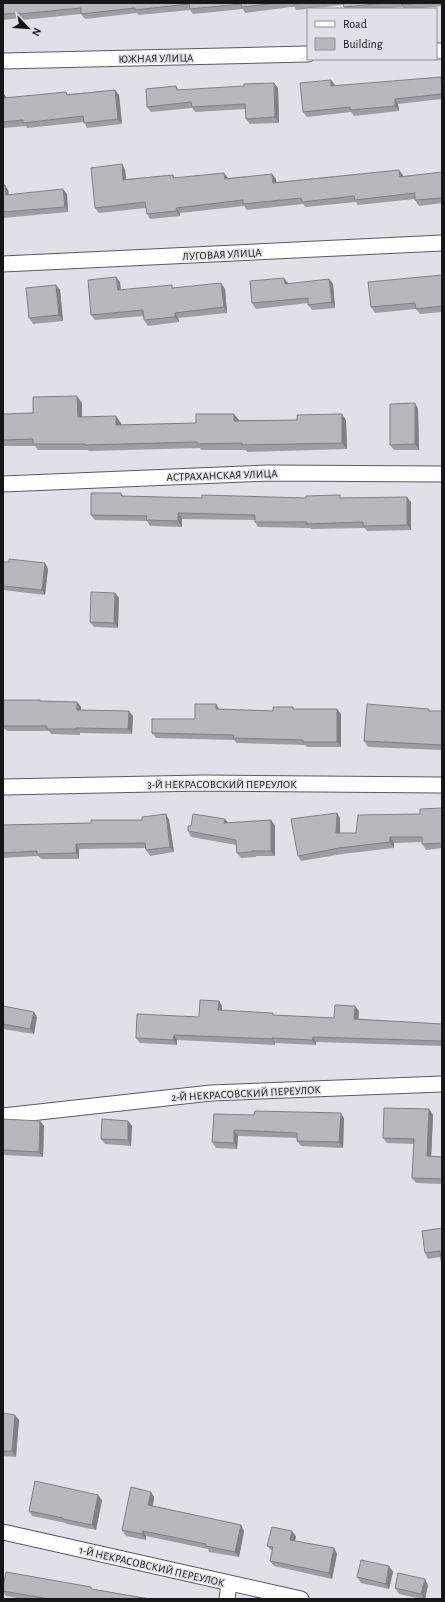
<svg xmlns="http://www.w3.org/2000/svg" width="445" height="1602" viewBox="0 0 445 1602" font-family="'Alegreya Sans',sans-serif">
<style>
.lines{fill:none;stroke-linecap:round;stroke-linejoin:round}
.street-casing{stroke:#595a60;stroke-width:17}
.street{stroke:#fff;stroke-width:15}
.wall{fill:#9d9ea3}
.shaded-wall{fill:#7f8185}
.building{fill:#b6b8be;stroke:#7f8185}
.labels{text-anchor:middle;stroke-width:3;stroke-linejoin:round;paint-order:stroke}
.street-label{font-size:11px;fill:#161619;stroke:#e0e1e8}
</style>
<rect width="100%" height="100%" fill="#e0e1e8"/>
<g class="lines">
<defs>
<g id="street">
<polyline points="436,51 442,51"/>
<polyline points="3,61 308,54"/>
<polyline points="3,264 442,243"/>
<polyline points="3,484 269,473 442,474"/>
<polyline points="3,787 204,783 442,785"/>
<polyline points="3,1116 211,1093 442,1084"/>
<polyline points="3,1532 301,1599"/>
<polyline points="227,1599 229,1584"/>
</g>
</defs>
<use href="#street" class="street-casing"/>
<use href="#street" class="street"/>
</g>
<g class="wall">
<polygon points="3,3 442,3 442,6 416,9 404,9 403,7 384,9 345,9 343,5 296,10 295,7 291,7 245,13 243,9 193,14 190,10 139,15 137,13 85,19 81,14 23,20 22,18 3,20"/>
<polygon points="442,77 442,99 398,104 399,111 354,116 351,112 307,117 303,112 331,80 335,86"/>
<polygon points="176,86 179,90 278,88 279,123 250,124 246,119 245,109 195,112 192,108 151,112 147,107"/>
<polygon points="115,90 119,95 122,124 87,128 84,122 27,128 26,126 3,128 3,93 7,98 68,94"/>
<polygon points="122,164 125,170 126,179 173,175 175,178 228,178 272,174 276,179 276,182 399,170 403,176 442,172 442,203 419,206 415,200 415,199 358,205 356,202 306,207 303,204 247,210 244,206 180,213 180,216 150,219 147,214 146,208 99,213 95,208"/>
<polygon points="3,185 8,190 9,194 67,194 68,212 3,218"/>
<polygon points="442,275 442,312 420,314 416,309 375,313 371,307"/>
<polygon points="329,279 333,284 335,308 312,310 308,305 308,303 256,309 252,303 288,284"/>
<polygon points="120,282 121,290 174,288 225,289 227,313 178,318 179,322 148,326 144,320 144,316 95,320 91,315"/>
<polygon points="56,285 60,290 63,321 33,324 29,318"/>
<polygon points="82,403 82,417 121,423 121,425 196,423 239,420 346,420 347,449 247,452 246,450 201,450 200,448 89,451 88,450 38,450 35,446 3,446 3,414 33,413"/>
<polygon points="415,403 418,409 419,450 394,450 390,445"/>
<polygon points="121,493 123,496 202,498 342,498 411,502 411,530 367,531 365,528 311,529 310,528 258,527 255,522 255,520 182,519 182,527 150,526 147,521 95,520 91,515"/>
<polygon points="3,562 45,563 48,569 45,595 3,590"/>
<polygon points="115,593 119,598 118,628 94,627 90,622"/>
<polygon points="3,700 77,702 81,707 81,710 133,716 132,734 80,733 80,735 51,734 49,731 7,731 5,729 3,729"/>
<polygon points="216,704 219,709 273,711 293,707 294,709 341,714 341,747 307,747 305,745 237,743 234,740 156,738 152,733 195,719"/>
<polygon points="431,711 442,711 442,750 368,747 364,741"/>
<polygon points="442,808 442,848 426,850 422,844 422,842 394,843 394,848 342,854 301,861 298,856 340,818 340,833 356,833 420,814"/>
<polygon points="166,814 169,820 174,852 150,856 146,850 146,848 79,849 79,859 41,859 38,856 3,858 3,825 91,823 142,820"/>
<polygon points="225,819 228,823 271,820 275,826 275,856 256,856 256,857 241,858 237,853 236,845 191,837 188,831 191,826"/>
<polygon points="219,1001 222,1006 222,1010 275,1015 334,1018 359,1011 358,1019 442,1024 442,1046 316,1042 316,1045 275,1043 275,1045 177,1040 177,1045 140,1043 136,1038 199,1017"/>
<polygon points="3,1006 37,1017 34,1034 3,1029"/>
<polygon points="429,1109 433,1115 431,1156 442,1157 442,1184 416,1183 412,1178 414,1144 387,1143 383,1138"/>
<polygon points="214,1114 344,1118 343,1148 301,1146 297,1141 297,1138 238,1136 237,1149 216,1148 212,1142"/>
<polygon points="3,1119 40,1121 44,1126 43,1157 5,1155 3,1152"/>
<polygon points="128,1121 132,1126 131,1146 105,1144 101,1139"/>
<polygon points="442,1228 440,1257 428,1259 425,1253"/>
<polygon points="3,1413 19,1420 16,1457 3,1456"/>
<polygon points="151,1492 154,1497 153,1506 241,1525 244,1531 239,1557 209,1552 208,1549 146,1536 146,1540 126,1536 122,1530"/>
<polygon points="102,1500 96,1530 67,1524 66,1523 32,1516 29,1511"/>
<polygon points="296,1536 295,1541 334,1548 337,1554 332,1579 274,1566 270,1561 272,1551 267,1546"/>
<polygon points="389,1566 393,1572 389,1589 361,1583 357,1577"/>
<polygon points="428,1585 425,1599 422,1599 399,1594 395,1588"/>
<polygon points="3,1587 93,1589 150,1599 22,1599 6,1596 3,1592"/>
</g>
<g class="shaded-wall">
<polygon points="331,80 335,85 335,92 331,86"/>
<polygon points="274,83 278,88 279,123 275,117"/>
<polygon points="115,90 119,95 122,124 118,119"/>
<polygon points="3,93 7,98 4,98"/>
<polygon points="395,99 398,104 399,111 395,106"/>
<polygon points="122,164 125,170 127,185 123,180"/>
<polygon points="399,170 403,175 404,182 400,177"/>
<polygon points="224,173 228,178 228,184 225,179"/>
<polygon points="272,174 276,179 277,188 273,183"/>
<polygon points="5,185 8,190 9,200 6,195"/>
<polygon points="63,189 67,194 68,212 65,207"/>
<polygon points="176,208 180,213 180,216 177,211"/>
<polygon points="116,277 120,282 121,296 118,290"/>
<polygon points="284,278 288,283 289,289 285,284"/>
<polygon points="329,279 333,284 335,308 332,302"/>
<polygon points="221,283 225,289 227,313 224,307"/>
<polygon points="56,285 60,290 63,321 59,315"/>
<polygon points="175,313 178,318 179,322 175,317"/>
<polygon points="77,396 82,403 82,423 78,417"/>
<polygon points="415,403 418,409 419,450 415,444"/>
<polygon points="234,414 239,420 239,427 234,421"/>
<polygon points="342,414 346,420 347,449 342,443"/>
<polygon points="116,416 121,423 121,431 116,425"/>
<polygon points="407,497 411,502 411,530 407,525"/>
<polygon points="178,513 182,519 182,527 178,521"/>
<polygon points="45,563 48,569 45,595 42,590"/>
<polygon points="115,593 119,598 118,628 114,623"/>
<polygon points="77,702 81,707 81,716 77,710"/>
<polygon points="216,704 219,709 216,709"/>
<polygon points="337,709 341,714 341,747 337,742"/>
<polygon points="129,711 133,716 132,734 128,729"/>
<polygon points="337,813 340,818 340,838 336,833"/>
<polygon points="166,814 169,820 174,852 170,847"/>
<polygon points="225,819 229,824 224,823"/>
<polygon points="271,820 275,826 275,856 271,851"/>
<polygon points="390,837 394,843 394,848 390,842"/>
<polygon points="76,844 79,849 79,859 76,853"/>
<polygon points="219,1001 222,1006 222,1015 218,1010"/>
<polygon points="355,1006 359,1011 358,1024 354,1019"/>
<polygon points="34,1012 37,1017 34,1034 30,1029"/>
<polygon points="174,1035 177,1040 177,1045 173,1040"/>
<polygon points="313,1037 316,1042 316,1045 312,1040"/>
<polygon points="272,1038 275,1043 275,1045 272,1039"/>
<polygon points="429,1109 433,1115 431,1161 427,1156"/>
<polygon points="341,1113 344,1118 343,1148 339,1142"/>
<polygon points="40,1121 44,1126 43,1157 39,1152"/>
<polygon points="128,1121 132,1126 131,1146 128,1140"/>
<polygon points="234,1130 238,1136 237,1149 234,1143"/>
<polygon points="15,1415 19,1420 16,1457 12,1451"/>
<polygon points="151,1492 154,1497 152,1510 148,1505"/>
<polygon points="98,1495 102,1500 96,1530 92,1525"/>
<polygon points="241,1525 244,1531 239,1557 235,1552"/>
<polygon points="143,1531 146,1536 146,1540 142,1534"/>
<polygon points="292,1531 296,1536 294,1545 290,1540"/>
<polygon points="334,1548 337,1554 332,1579 329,1573"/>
<polygon points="389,1566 393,1572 389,1589 386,1584"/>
<polygon points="425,1579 428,1585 425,1599 424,1599 421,1594"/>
</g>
<g class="building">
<polygon points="3,3 279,3 242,7 241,4 190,9 189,4 135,10 135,8 81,14 81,8 20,14 20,13 3,14"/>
<polygon points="292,3 305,3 293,4"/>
<polygon points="343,3 386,3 344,7"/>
<polygon points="401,3 418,3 402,5"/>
<polygon points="441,77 442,94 395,99 395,106 350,110 350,107 303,112 300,83 331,80 331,86"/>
<polygon points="274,83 275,117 246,119 245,104 192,107 191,102 147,107 146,89 176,86 177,90 244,86 244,84"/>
<polygon points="115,90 118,119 84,123 83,116 23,123 23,120 3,122 3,93 4,98 66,92 67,95"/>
<polygon points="122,164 123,180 173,175 173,178 224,173 225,179 272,174 273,183 399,170 400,177 442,172 442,198 415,200 415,193 355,200 354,196 302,202 301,198 243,204 243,200 176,208 177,211 147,214 145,202 95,208 91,168"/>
<polygon points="3,185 5,185 6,195 63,189 65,207 3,212"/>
<polygon points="442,275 442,306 416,309 415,303 371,307 368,282"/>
<polygon points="116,277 118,290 172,285 172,288 221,283 224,307 175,313 175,317 144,320 143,310 91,315 88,280"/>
<polygon points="284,278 285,284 329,279 332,302 308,305 308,298 252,303 250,281"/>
<polygon points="56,285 59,315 29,318 26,288"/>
<polygon points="77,396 78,417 116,416 116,425 196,423 196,414 234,414 234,421 297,420 297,415 342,414 342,443 242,445 242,443 197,444 197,442 85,445 85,444 33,444 33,439 3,440 3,414 33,413 33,397"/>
<polygon points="415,403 415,444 390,445 390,404"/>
<polygon points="91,493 121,493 121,496 202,498 202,495 306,498 306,496 340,495 340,498 407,497 407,525 363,526 363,522 307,524 307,522 255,522 255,515 178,513 178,521 146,520 147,516 91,515"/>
<polygon points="9,559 45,563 42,590 3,586 3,562 9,562"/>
<polygon points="91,592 115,593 114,623 90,622"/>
<polygon points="3,700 40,700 40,701 77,702 77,710 129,711 128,729 76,728 76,729 47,729 47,726 3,726"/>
<polygon points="195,704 216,704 216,709 273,711 273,707 293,707 293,709 337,709 337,742 303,742 303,740 233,738 234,735 152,733 152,719 195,719"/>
<polygon points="367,704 429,709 429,711 442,711 442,745 364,741"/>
<polygon points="442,808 442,843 422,844 422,837 390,837 390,842 339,848 298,856 291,819 337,813 336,833 356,833 358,815 420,814 420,809"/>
<polygon points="166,814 170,847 146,850 145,843 76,844 76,853 37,854 37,851 3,853 3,825 91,823 91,820 142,820 142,817"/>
<polygon points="193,814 225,819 224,823 271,820 271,851 252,851 252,852 237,853 236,840 188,831 188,826 191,826"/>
<polygon points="200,1000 219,1001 218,1010 273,1013 273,1015 334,1018 335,1005 355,1006 354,1019 442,1024 442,1041 313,1037 312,1040 272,1038 272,1039 174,1035 173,1040 136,1038 137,1014 199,1017"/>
<polygon points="3,1006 34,1012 30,1029 3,1024"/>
<polygon points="384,1108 429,1109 427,1156 442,1157 442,1179 412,1178 414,1139 383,1138"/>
<polygon points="255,1111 341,1113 339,1142 297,1141 297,1133 234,1130 234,1143 212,1142 214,1114 254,1115"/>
<polygon points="3,1119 40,1121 39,1152 3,1150"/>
<polygon points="102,1119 128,1121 128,1140 101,1139"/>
<polygon points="442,1228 442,1267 440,1251 425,1253 422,1231"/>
<polygon points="3,1413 15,1415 12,1451 3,1451"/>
<polygon points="35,1481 98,1495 92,1525 63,1519 63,1518 29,1511"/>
<polygon points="131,1487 151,1492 148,1505 241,1525 235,1552 206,1546 206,1544 143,1531 142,1534 122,1530"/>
<polygon points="272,1527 292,1531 290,1540 334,1548 329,1573 270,1561 273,1547 267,1546"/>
<polygon points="361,1560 389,1566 386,1584 357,1577"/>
<polygon points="6,1572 91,1587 91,1589 150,1599 49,1599 3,1591 3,1587"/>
<polygon points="398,1573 425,1579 421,1594 395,1588"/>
</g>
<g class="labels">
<g class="street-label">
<text transform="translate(156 58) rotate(-1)" y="4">ЮЖНАЯ УЛИЦА</text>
<text transform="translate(222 254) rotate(-3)" y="4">ЛУГОВАЯ УЛИЦА</text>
<text transform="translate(222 475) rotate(-2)" y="4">АСТРАХАНСКАЯ УЛИЦА</text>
<text x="222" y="788">3-Й НЕКРАСОВСКИЙ ПЕРЕУЛОК</text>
<text transform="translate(246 1093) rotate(-3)" y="4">2-Й НЕКРАСОВСКИЙ ПЕРЕУЛОК</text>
<text transform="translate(152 1566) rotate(13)" y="4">1-Й НЕКРАСОВСКИЙ ПЕРЕУЛОК</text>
</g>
</g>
<rect width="445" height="1602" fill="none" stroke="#161619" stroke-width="8"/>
<rect x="307" y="8" width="130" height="52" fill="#e0e1e8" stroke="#8f9095"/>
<rect x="315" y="21" width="20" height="6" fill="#ffffff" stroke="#8f9095"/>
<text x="343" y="28" font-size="12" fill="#161619">Road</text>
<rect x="315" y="38" width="20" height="12" fill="#b6b8be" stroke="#8f9095"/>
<text x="343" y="48" font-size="12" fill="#161619">Building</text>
<g transform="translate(28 28) rotate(115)" stroke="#e0e1e8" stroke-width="3" paint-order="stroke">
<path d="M0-3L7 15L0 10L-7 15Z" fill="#161619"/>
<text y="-6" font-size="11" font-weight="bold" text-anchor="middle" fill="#161619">N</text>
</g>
</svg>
